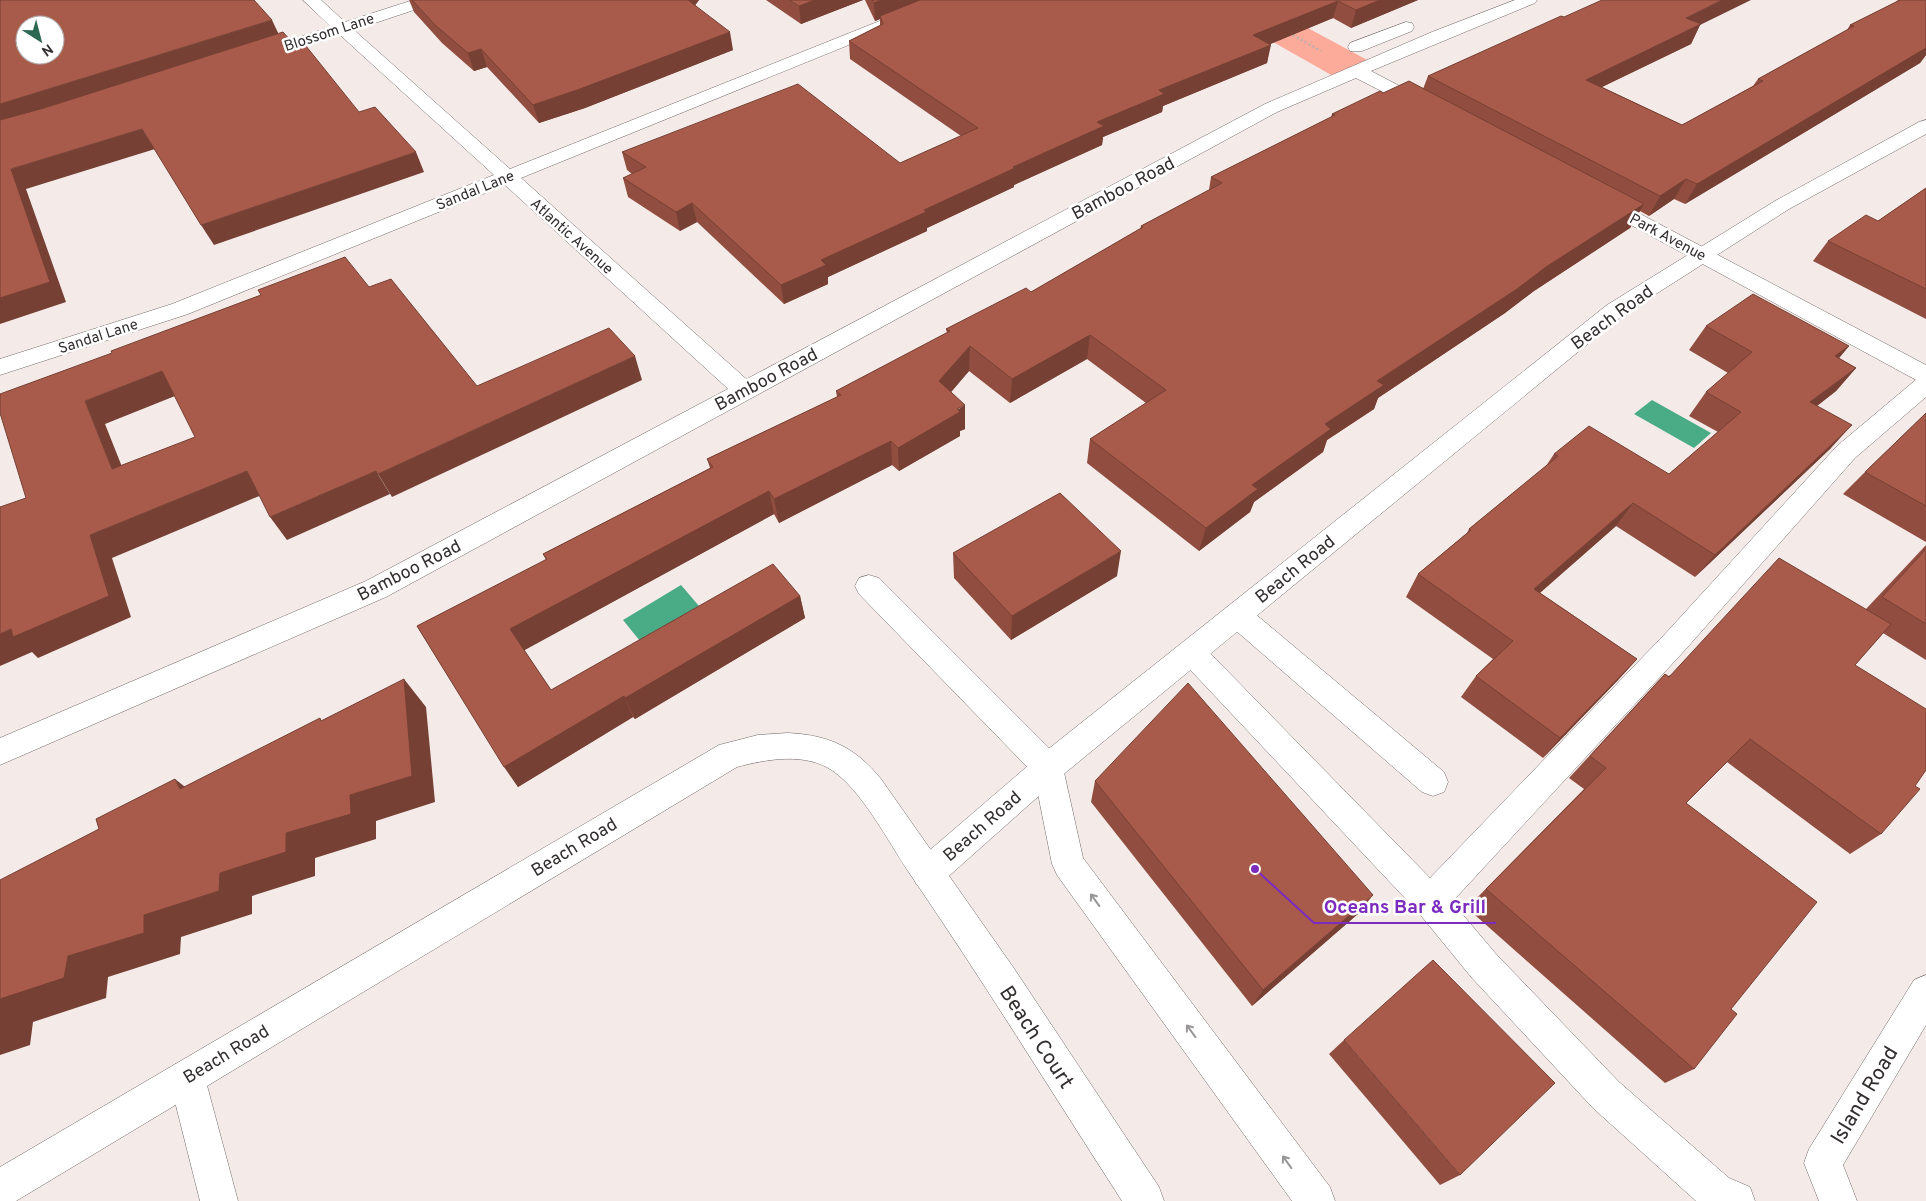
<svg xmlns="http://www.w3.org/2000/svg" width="1926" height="1201" viewBox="0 0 1926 1201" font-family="Overpass,sans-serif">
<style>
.green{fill:#fcaa99}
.water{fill:#4aab87}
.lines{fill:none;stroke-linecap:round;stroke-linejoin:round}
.service-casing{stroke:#726a69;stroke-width:1}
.minor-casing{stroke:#726a69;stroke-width:1}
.tertiary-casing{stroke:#726a69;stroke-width:1}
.path{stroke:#b5aeac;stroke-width:2;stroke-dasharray:2 2.5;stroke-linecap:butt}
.service{fill:#fff;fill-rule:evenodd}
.minor{fill:#fff;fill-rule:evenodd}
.tertiary{fill:#fff;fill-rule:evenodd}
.wall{fill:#914e40}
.shaded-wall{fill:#764034}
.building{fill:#a95b4b;stroke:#764034;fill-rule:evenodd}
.oneway{stroke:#989696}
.labels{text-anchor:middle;stroke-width:5;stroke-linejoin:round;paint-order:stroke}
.far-street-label{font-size:15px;fill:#322e2e;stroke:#fff}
.street-label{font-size:18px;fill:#322e2e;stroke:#fff}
.near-street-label{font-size:21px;fill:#322e2e;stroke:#fff}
.leader{fill:none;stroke:#7b2cbf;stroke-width:2}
.callout-dot{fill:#7b2cbf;stroke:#fff;stroke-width:2}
.callout-label{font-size:19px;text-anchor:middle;font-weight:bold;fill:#7b2cbf;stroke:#fff;stroke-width:5;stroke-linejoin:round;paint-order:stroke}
</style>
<rect width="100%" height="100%" fill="#f4ebe9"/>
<polygon class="green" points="1199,0 1256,0 1369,61 1333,76"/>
<g class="water">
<polygon points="1652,400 1711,433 1694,448 1634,414"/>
<polygon points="681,585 699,606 640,641 623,620"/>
</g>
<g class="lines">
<defs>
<g id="service">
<polygon points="1406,22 1412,23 1414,27 1412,31 1362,51 1350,51 1348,47 1350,43"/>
<polygon points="1926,376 1926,397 1855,458 1685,650 1452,902 1496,954 1619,1082 1729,1178 1750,1187 1755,1201 1696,1201 1593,1108 1472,978 1418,912 1181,660 1177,652 1181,644 1191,640 1201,644 1430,878 1665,634 1837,446 1918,378"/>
<polygon points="869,575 879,578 1059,758 1063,768 1083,858 1330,1187 1335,1201 1292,1201 1057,875 1052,864 1034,774 859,594 855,586 859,578"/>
<polygon points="1237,604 1247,607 1444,772 1448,782 1444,792 1433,796 1422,792 1227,623 1223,615 1227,607"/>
<polygon points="187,1060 200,1065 205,1078 238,1201 200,1201 169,1078 174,1065"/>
</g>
<g id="minor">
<polygon points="303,0 321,0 345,22 413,0 437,0 435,3 354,30 510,169 932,0 954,0 952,3 521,178 753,385 757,391 753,397 745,399 737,397 505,185 188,314 0,375 0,359 172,304 494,175 340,35 263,60 257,61 251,60 248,56 251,52 331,27"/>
<polygon points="1926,120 1926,134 1789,209 1623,315 1059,778 940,884 928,889 916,884 912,873 916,862 1037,758 1607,305 1775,201 1919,122"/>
<polygon points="1926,975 1926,1025 1843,1165 1857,1201 1819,1201 1804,1163 1809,1149 1914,980"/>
</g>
<g id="tertiary">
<polygon points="1515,0 1537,0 1535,3 1371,71 1430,102 1433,106 1430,110 1424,111 1418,110 1356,78 1277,112 386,597 0,765 0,738 366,581 1265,104 1432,32"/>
<polygon points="1603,196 1610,198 1926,365 1926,383 1918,381 1596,206 1593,202 1596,198"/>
<path d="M788 733C829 735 855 747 881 779L1013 967 1159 1187 1164 1201H1122C1051 1091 982 979 908 871 888 841 862 791 833 771 806 752 767 759 737 767L16 1201H0V1167L719 745 758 735Z"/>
</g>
</defs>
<use href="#service" class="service-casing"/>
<use href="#minor" class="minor-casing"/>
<use href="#tertiary" class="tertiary-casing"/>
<polyline class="path" points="1289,33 1321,51"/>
<use href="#service" class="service"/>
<use href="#minor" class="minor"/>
<use href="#tertiary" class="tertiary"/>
</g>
<g class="wall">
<polygon points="409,0 699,0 695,5 733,50 585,108 539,123 487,67 474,71 442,43 414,12"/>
<polygon points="766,0 863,0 801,24"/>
<polygon points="865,0 1418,0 1351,28 1333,18 1270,44 1267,63 1163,106 1162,112 1103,137 1102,145 1014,185 1014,187 927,228 927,231 828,277 828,284 784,304 697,222 680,231 628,197 623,178 632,174 627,170 622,152 900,163 961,136 850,59 849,41 880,25 880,19 875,21"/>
<polygon points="1898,0 1926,0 1926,55 1920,63 1685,204 1674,199 1649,216 1640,211 1630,228 1534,291 1505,313 1378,398 1374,409 1327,440 1323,452 1254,502 1250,512 1199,551 1087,463 1090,439 1146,403 1087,359 1010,403 969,371 951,392 965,429 960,431 960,436 899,471 892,465 779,523 774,514 524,650 551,690 800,596 805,618 635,719 633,717 518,787 417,626 546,560 543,554 710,468 707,459 837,397 836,391 947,333 946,329 1031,292 1140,229 1141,226 1209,190 1211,177 1331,117 1332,114 1383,93 1423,89 1428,76 1564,17 1700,25 1691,44 1602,87 1682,125 1753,86 1758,79 1847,30 1850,25 1896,2"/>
<polygon points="1926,188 1926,319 1813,261 1828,241 1878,221"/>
<polygon points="1706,326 1849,346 1839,358 1856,368 1836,391 1817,406 1831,448 1695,577 1616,526 1540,593 1637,659 1618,680 1543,758 1461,697 1476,676 1493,659 1406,597 1418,574 1467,533 1469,529 1546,466 1554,454 1669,474 1718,432 1689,416 1706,392 1728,373 1689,350"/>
<polygon points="1926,413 1926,542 1843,494 1865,472"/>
<polygon points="1926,545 1926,660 1883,633 1855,665 1881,834 1850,854 1727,762 1686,803 1731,1009 1694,1069 1665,1083 1467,908 1584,789 1569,778 1665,674 1668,676 1866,609"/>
<polygon points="953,553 1117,576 1011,640 954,578"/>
<polygon points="1095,781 1359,913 1252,1006 1091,802"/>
<polygon points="1344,1040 1460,1175 1440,1185 1329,1054"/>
</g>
<g class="shaded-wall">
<polygon points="685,0 699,0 688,15"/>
<polygon points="815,0 863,0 801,24 799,6"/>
<polygon points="882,0 927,0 880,16 880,19 875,21 874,3"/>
<polygon points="1380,0 1418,0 1351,28 1356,10"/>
<polygon points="1722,0 1751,0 1700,25 1691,44 1577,99 1586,80 1686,18"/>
<polygon points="1338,1 1333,18 1249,53 1253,35"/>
<polygon points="272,20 281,39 0,128 0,104"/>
<polygon points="730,32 733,50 585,108 539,123 533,105"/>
<polygon points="1271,45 1267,63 1163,106 1162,112 1103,137 1102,145 1014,185 1014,187 927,228 927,231 828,277 828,284 784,304 781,285 821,260 1013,167 1097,122 1159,90"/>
<polygon points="1926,47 1926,55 1920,63 1685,204 1697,184"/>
<polygon points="481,49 487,67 474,71 468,53"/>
<polygon points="142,129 155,149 26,189 66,302 0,324 0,298 11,169"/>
<polygon points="416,152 424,172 214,245 201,225"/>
<polygon points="1686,179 1674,199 1649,216 1660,196"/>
<polygon points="692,203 697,222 680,231 676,212"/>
<polygon points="1644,204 1630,228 1534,291 1505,313 1378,398 1374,409 1327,440 1323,452 1254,502 1250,512 1199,551 1206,528 1252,485 1377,381 1546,267"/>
<polygon points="1090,335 1087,359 1010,403 1012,379"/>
<polygon points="970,346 969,371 940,405 939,381"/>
<polygon points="1849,346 1829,370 1835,356"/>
<polygon points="635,356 642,380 392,497 378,474"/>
<polygon points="1856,368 1836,391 1791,426 1810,402"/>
<polygon points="162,371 180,394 105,424 132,492 112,469 85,401"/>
<polygon points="965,405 965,429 960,431 960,436 899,471 898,448"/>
<polygon points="1852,425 1831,448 1695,577 1715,555"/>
<polygon points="891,441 892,465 779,523 774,499"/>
<polygon points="247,471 264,494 112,558 131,617 38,658 32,652 0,666 0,634 11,629 90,535"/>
<polygon points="376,471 390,494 287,540 270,517"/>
<polygon points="769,491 774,514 523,651 510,629"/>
<polygon points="1633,503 1616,526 1519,611 1534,589"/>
<polygon points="1121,551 1117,576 1011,640 1012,616"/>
<polygon points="800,596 805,618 635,719 625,698"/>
<polygon points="1637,659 1618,680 1543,758 1560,738"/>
<polygon points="404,679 426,707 435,802 376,821 376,839 315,858 315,876 252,896 252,914 181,937 180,954 108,977 106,998 33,1022 30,1045 0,1055 0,999 68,956 220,873 350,795"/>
<polygon points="624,696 633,717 518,787 504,767"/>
<polygon points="175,779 208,805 180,789"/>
<polygon points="1373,895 1359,913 1252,1006 1263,990"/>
</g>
<g class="building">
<path d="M0 0H254L272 20 0 104ZM25 25H55V55H25Z"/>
<polygon points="412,0 688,0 730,32 580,89 533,105 481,49 468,53 435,25"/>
<polygon points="789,0 815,0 799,6"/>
<polygon points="872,0 882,0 874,3"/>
<polygon points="920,0 1380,0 1356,10 1338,1 1253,35 1271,45 1159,90 1164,94 1097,122 1104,126 1013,167 1015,168 924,210 926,212 821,260 826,265 781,285 692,203 676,212 623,178 646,167 622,152 798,84 900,163 978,128 849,41 883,24 880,16"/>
<polygon points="1602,0 1722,0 1686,18 1701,24 1586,80 1682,125 1763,81 1758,79 1854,26 1850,25 1900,0 1926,0 1926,48 1697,184 1686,179 1660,196 1428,76 1561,16 1564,17"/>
<polygon points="283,32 298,49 306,46 359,112 375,107 416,152 201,225 142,129 11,169 50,282 0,298 0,120 44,108"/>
<polygon points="1409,81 1644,204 1546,267 1517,289 1377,381 1384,385 1325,424 1331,429 1252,485 1258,489 1206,528 1090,439 1166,390 1090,335 1012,379 970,346 939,381 965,405 957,409 960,412 898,448 891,441 774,499 769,491 510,629 551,690 773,564 800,596 625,698 624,696 504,767 417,626 547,559 543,554 713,467 707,459 841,395 836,391 950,331 946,329 1026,288 1031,292 1143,227 1141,226 1222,183 1211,177 1335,115 1332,114 1380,91 1383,93"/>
<polygon points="1926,188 1926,289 1828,241 1866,215 1878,221"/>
<path d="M345 257 369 287 391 279 477 386 609 328 635 356 378 474 376 471 270 517 247 471 90 535 109 596 13 637 11 629 0 634V507L26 498 0 413V394L112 353 111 351 261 295 258 290ZM162 371 195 437 112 469 85 401Z"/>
<polygon points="1753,294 1849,346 1835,356 1856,368 1810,402 1852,425 1715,555 1633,503 1534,589 1637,659 1560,738 1476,676 1513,641 1418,574 1471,530 1469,529 1558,456 1554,454 1589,426 1669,474 1741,412 1706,392 1752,352 1706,326"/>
<polygon points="1926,413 1926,506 1865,472"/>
<polygon points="1060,493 1121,551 1012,616 953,553"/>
<polygon points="1926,549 1926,624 1882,597"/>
<polygon points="1779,558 1891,624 1855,665 1926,709 1926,770 1915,786 1920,789 1881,834 1750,739 1686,803 1817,902 1731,1009 1737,1014 1694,1069 1486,889 1606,768 1590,756 1665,674 1669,677"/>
<polygon points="404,679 412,776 350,795 351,814 286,833 286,852 220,873 219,891 144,915 144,933 68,956 64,978 0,999 0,880 99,829 96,819 175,779 180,789 320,718 321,721"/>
<polygon points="1188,683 1373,895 1263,990 1095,781"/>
<polygon points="1433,960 1555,1083 1460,1175 1344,1040"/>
</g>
<defs><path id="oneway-shaft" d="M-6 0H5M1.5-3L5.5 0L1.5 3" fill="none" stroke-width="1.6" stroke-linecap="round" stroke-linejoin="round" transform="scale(1.25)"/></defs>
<g class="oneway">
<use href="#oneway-shaft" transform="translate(1095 900) rotate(-126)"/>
<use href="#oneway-shaft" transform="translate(1191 1031) rotate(-126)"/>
<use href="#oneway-shaft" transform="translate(1287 1162) rotate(-126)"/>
</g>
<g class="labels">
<g class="far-street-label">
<text transform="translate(329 32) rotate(-18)" y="5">Blossom Lane</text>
<text transform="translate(475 190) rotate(-22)" y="5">Sandal Lane</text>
<text transform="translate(572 236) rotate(42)" y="5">Atlantic Avenue</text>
<text transform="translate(1668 237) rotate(28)" y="5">Park Avenue</text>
<text transform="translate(98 336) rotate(-18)" y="5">Sandal Lane</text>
</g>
<g class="street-label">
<text transform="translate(1123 188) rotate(-28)" y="6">Bamboo Road</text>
<text transform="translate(1612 317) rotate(-36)" y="6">Beach Road</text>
<text transform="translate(766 379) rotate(-28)" y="6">Bamboo Road</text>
<text transform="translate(1295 569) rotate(-39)" y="6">Beach Road</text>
<text transform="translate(409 570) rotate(-27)" y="6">Bamboo Road</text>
<text transform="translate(982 826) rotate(-41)" y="6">Beach Road</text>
<text transform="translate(574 847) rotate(-31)" y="6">Beach Road</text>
<text transform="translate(226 1054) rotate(-31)" y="6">Beach Road</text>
</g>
<g class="near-street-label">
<text transform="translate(1037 1037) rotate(57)" y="7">Beach Court</text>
<text transform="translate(1864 1095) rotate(-59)" y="7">Island Road</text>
</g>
</g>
<path class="leader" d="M1255 869L1314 923H1496"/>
<circle class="callout-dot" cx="1255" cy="869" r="5"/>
<g class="callout-label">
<text x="1405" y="913">Oceans Bar &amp; Grill</text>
</g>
<g transform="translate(40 40) rotate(144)"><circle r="24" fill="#ffffff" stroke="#adabab"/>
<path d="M0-4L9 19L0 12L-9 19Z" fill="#2d6852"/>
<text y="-8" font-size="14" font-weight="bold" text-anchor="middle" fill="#322e2e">N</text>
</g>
</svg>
